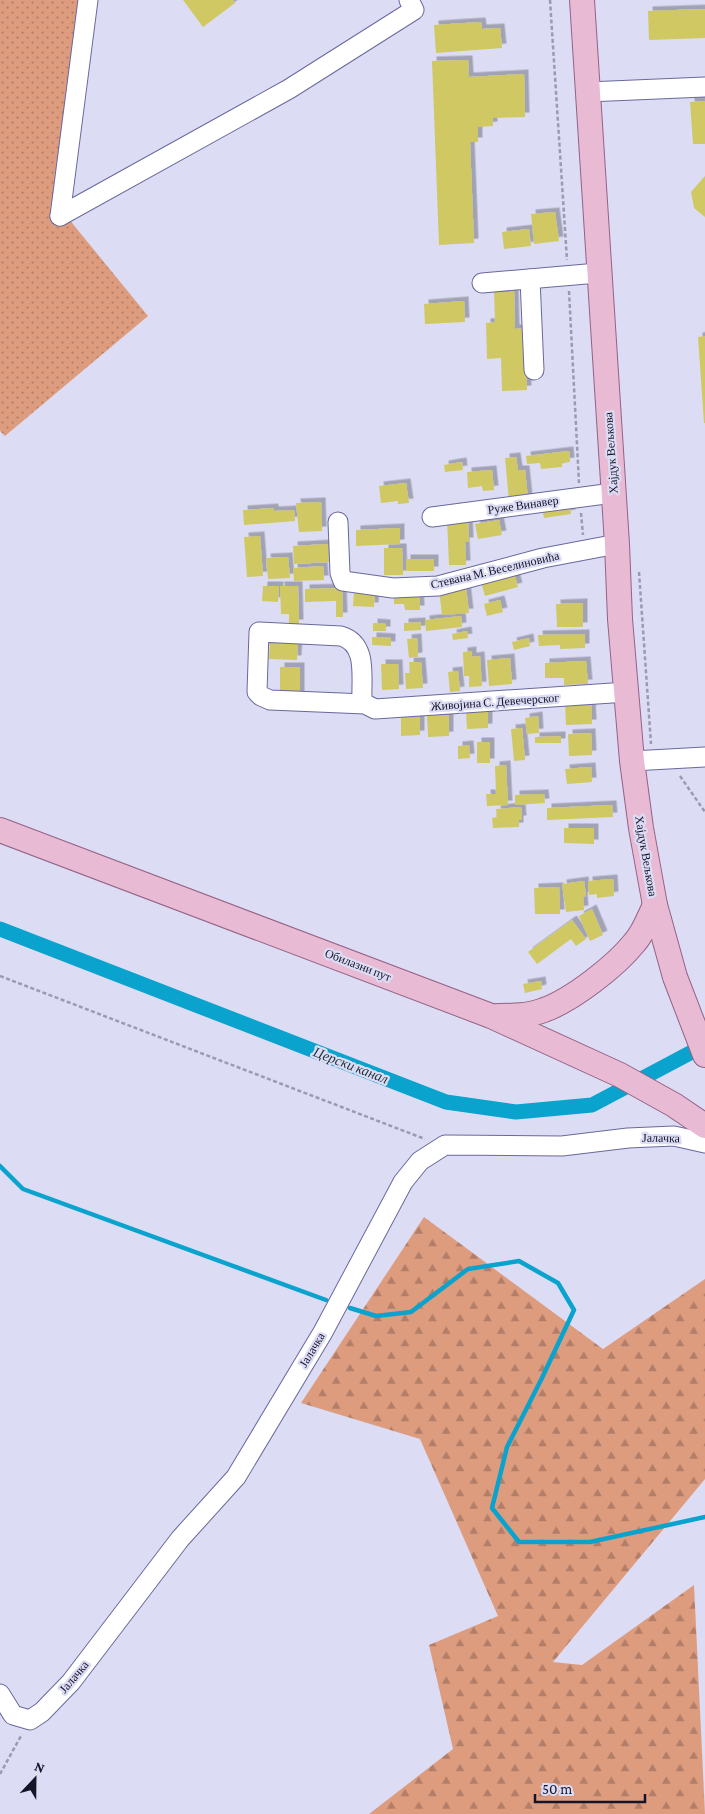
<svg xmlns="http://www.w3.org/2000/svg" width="705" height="1814" viewBox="0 0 705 1814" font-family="'Crimson Pro',serif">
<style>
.grass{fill:url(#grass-dots)}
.forest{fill:url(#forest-firs)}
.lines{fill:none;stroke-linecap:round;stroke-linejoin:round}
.stream{stroke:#09a3cd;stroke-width:4.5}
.canal{stroke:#09a3cd;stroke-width:15}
.building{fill:#d0c862;filter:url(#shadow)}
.minor-casing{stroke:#69689c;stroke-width:21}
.major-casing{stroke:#946285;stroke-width:26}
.path{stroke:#9a9ab1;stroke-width:2.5;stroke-dasharray:4 2.5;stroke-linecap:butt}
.minor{stroke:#fff;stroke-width:19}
.major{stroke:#e8bad4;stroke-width:24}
.labels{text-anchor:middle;stroke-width:4.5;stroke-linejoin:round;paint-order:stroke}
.street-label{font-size:12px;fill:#151429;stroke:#dcddf5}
.water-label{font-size:14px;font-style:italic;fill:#1c323a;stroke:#dcddf5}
</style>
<defs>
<pattern id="grass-dots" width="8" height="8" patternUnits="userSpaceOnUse" patternTransform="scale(1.25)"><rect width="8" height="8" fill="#de9c7f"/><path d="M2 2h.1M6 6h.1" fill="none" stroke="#b37e68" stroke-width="1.8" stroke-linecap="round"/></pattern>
<pattern id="forest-firs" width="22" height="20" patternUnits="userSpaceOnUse" patternTransform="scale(1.25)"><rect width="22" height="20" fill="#de9c7f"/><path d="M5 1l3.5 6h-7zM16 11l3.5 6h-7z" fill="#b37e68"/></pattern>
<filter id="shadow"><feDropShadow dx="4.5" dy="-4.5" stdDeviation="0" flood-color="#0004"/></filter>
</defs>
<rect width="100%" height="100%" fill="#dcddf5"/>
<polygon class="grass" points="0,0 83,0 68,218 148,316 5,436 0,431"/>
<polygon class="forest" points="424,1217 603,1349 705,1279 705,1479 553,1662 582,1665 694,1585 705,1814 369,1814 453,1749 429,1645 498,1616 420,1439 301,1403"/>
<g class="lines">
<g class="stream">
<polyline points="0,1166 23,1189 326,1300"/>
<polyline points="350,1308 376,1316 411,1312 468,1269 519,1261 558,1283 574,1310 541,1380 507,1447 492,1508 519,1542 590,1542 705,1517"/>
</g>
<polyline class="canal" points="0,929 446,1102 516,1112 592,1105 705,1045"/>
</g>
<g class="building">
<polygon points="183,0 233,0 235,3 203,27"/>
<polygon points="705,9 705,38 649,40 648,11"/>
<polygon points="481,22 482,29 500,28 502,48 436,53 434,25"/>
<polygon points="468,60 469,77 524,74 525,117 493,118 493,126 478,127 478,142 470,142 474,243 439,245 432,61"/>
<polygon points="705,101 705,144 693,144 690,102"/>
<polygon points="705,176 705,217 694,208 691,192"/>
<polygon points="555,212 559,241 534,244 531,214"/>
<polygon points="529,229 531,246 504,249 502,232"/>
<polygon points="494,291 514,291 515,329 529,328 526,360 527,390 502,391 501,358 487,359 486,323 495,322"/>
<polygon points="464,301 465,322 425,324 424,304"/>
<polygon points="705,336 705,423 704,423 698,337"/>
<polygon points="569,451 570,462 562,463 562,467 541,469 540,463 527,464 526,456"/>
<polygon points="516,457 518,470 525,470 528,499 509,501 505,458"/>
<polygon points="462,462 463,470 445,472 444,465"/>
<polygon points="492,470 494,490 483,491 482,486 468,488 467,472"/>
<polygon points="406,483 409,503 398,504 398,501 381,503 379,486"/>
<polygon points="321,502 322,531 299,532 296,503"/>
<polygon points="570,503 571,514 544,518 542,507"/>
<polygon points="274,508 274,511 294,510 295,521 244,525 243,510"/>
<polygon points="468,518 469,542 465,542 466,565 449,565 447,519"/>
<polygon points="499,520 502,535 478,539 475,524"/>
<polygon points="400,528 400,544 356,546 356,530"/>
<polygon points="260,536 263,576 247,577 244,537"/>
<polygon points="328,544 329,562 294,564 293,546"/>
<polygon points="384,548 402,548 403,575 384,575"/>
<polygon points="288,557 290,578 268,579 266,558"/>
<rect x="406" y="559" width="28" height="12"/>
<polygon points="323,566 324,580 294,581 293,568"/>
<polygon points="514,573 518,587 485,596 481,582"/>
<polygon points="263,586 279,586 278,602 262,601"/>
<polygon points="280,586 298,586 299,624 289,624 289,614 281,614"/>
<polygon points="466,587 469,613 442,615 439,590"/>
<polygon points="342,588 343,617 336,617 336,601 305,602 305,589"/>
<polygon points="419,590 420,610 405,610 404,604 394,604 394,591"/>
<polygon points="354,592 375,593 374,607 353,606"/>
<polygon points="500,600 503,612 487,616 484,604"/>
<polygon points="583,603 583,627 557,627 556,604"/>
<polygon points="461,616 462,627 426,631 425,620"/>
<polygon points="421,622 421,630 404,631 404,623"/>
<polygon points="373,623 386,624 386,631 373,631"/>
<polygon points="467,631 468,638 453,640 452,634"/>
<polygon points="585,634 585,648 560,649 560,645 539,646 538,635"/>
<polygon points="372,637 391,638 391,646 372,645"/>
<polygon points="417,638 418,657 409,658 407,639"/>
<polygon points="529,638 530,646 514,650 512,642"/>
<polygon points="270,641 298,641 297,660 269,659"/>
<polygon points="472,651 472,657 480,656 482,686 469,687 469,676 464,676 463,652"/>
<polygon points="510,658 512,684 489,686 487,660"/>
<polygon points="586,661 588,684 564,685 564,678 545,678 545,663"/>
<polygon points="409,662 421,662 423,688 406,689 405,673 410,673"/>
<polygon points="381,664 398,664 399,689 382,690"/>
<rect x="280" y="667" width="20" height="29"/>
<polygon points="458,671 460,691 450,692 448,672"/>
<polygon points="565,702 591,702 592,724 566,725"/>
<polygon points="488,711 488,728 467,729 466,712"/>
<polygon points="401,715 420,715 420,735 401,736"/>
<polygon points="427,715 449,715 449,736 428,737"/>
<polygon points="538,716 539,733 527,734 525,718"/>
<polygon points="522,728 525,760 514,761 511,729"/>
<polygon points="591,733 592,755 569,756 568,734"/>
<polygon points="561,736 561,743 535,743 535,737"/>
<rect x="477" y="742" width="13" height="21"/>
<polygon points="469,745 470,758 458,759 458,746"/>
<polygon points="506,765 508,805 487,806 486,794 496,794 495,766"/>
<polygon points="591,767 592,782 567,784 565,769"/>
<polygon points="544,794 545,803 515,805 515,795"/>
<polygon points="612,805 613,817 547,820 547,808"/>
<polygon points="521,807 522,820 519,820 519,827 493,828 492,818 497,817 496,809"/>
<polygon points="564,828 594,828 594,844 564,843"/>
<polygon points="613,879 614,896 597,898 597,894 589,895 588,881"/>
<polygon points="584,881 586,896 583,897 584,910 566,912 562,884"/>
<polygon points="559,887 560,914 535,914 534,888"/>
<polygon points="592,909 603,935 590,941 579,916"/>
<polygon points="572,920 586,939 576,946 571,939 537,964 528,952"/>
<polygon points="541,981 542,989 525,993 523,984"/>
</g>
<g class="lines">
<defs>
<g id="minor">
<polyline points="587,92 705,87"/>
<polyline points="60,216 289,89 414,10 409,0"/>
<polyline points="60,216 88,0"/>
<polyline points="530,279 534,370"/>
<polyline points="482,283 598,273"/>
<polyline points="432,517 613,493"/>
<polyline points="338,522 340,573 343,581 393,588 438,586 543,558 617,544"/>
<path d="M365 704 270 700 261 696 257 692 259 632 341 636C368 644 361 677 362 699L365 704 375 709 627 692"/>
<polyline points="632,761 705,757"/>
<polyline points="0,1694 13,1715 30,1720 42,1712 71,1682 180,1539 236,1477 323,1332 403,1182 420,1161 445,1145 562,1146 628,1138 674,1136 705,1143"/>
</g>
<g id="major">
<polyline points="582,0 617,544 620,619 632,761 641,828 655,905 675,977 705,1055"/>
<polyline points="0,830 491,1016 620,1075 674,1105 705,1126"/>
<path d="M498 1016C513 1016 529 1016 544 1010 572 1000 616 966 635 942 644 932 649 917 655 905"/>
</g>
</defs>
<use href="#minor" class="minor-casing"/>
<use href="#major" class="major-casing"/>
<g class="path">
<polyline points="550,0 567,260"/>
<polyline points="569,291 579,483"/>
<polyline points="581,513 583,535"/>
<polyline points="639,572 651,744"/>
<polyline points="680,776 705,812"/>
<polyline points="0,976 425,1139"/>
<polyline points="0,1774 22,1734"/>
</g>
<use href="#minor" class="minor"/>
<use href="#major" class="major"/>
</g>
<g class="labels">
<g class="street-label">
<text transform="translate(611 453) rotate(-94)" y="4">Хајдук Вељкова</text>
<text transform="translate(523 505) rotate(-8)" y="4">Руже Винавер</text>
<text transform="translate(495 570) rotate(-13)" y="4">Стевана М. Веселиновића</text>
<text transform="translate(495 702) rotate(-4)" y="4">Живојина С. Девечерског</text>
<text transform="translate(646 856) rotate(80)" y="4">Хајдук Вељкова</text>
<text transform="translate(358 965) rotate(21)" y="4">Обилазни пут</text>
<text transform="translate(661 1138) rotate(1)" y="4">Јалачка</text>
<text transform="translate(312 1350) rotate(-59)" y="4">Јалачка</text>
<text transform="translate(74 1677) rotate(-50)" y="4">Јалачка</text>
</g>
<g class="water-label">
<text transform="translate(351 1065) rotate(21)" y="5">Церски канал</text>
</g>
</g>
<g transform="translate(35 1779) rotate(22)" stroke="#dcddf5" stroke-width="4" paint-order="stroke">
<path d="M0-4L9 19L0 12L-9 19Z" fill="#151429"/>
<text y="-8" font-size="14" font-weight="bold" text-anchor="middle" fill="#151429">N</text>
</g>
<path d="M535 1794v8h110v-8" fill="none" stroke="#151429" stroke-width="2.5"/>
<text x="542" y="1794" font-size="15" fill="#151429" stroke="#dcddf5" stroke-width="4" paint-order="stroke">50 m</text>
</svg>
